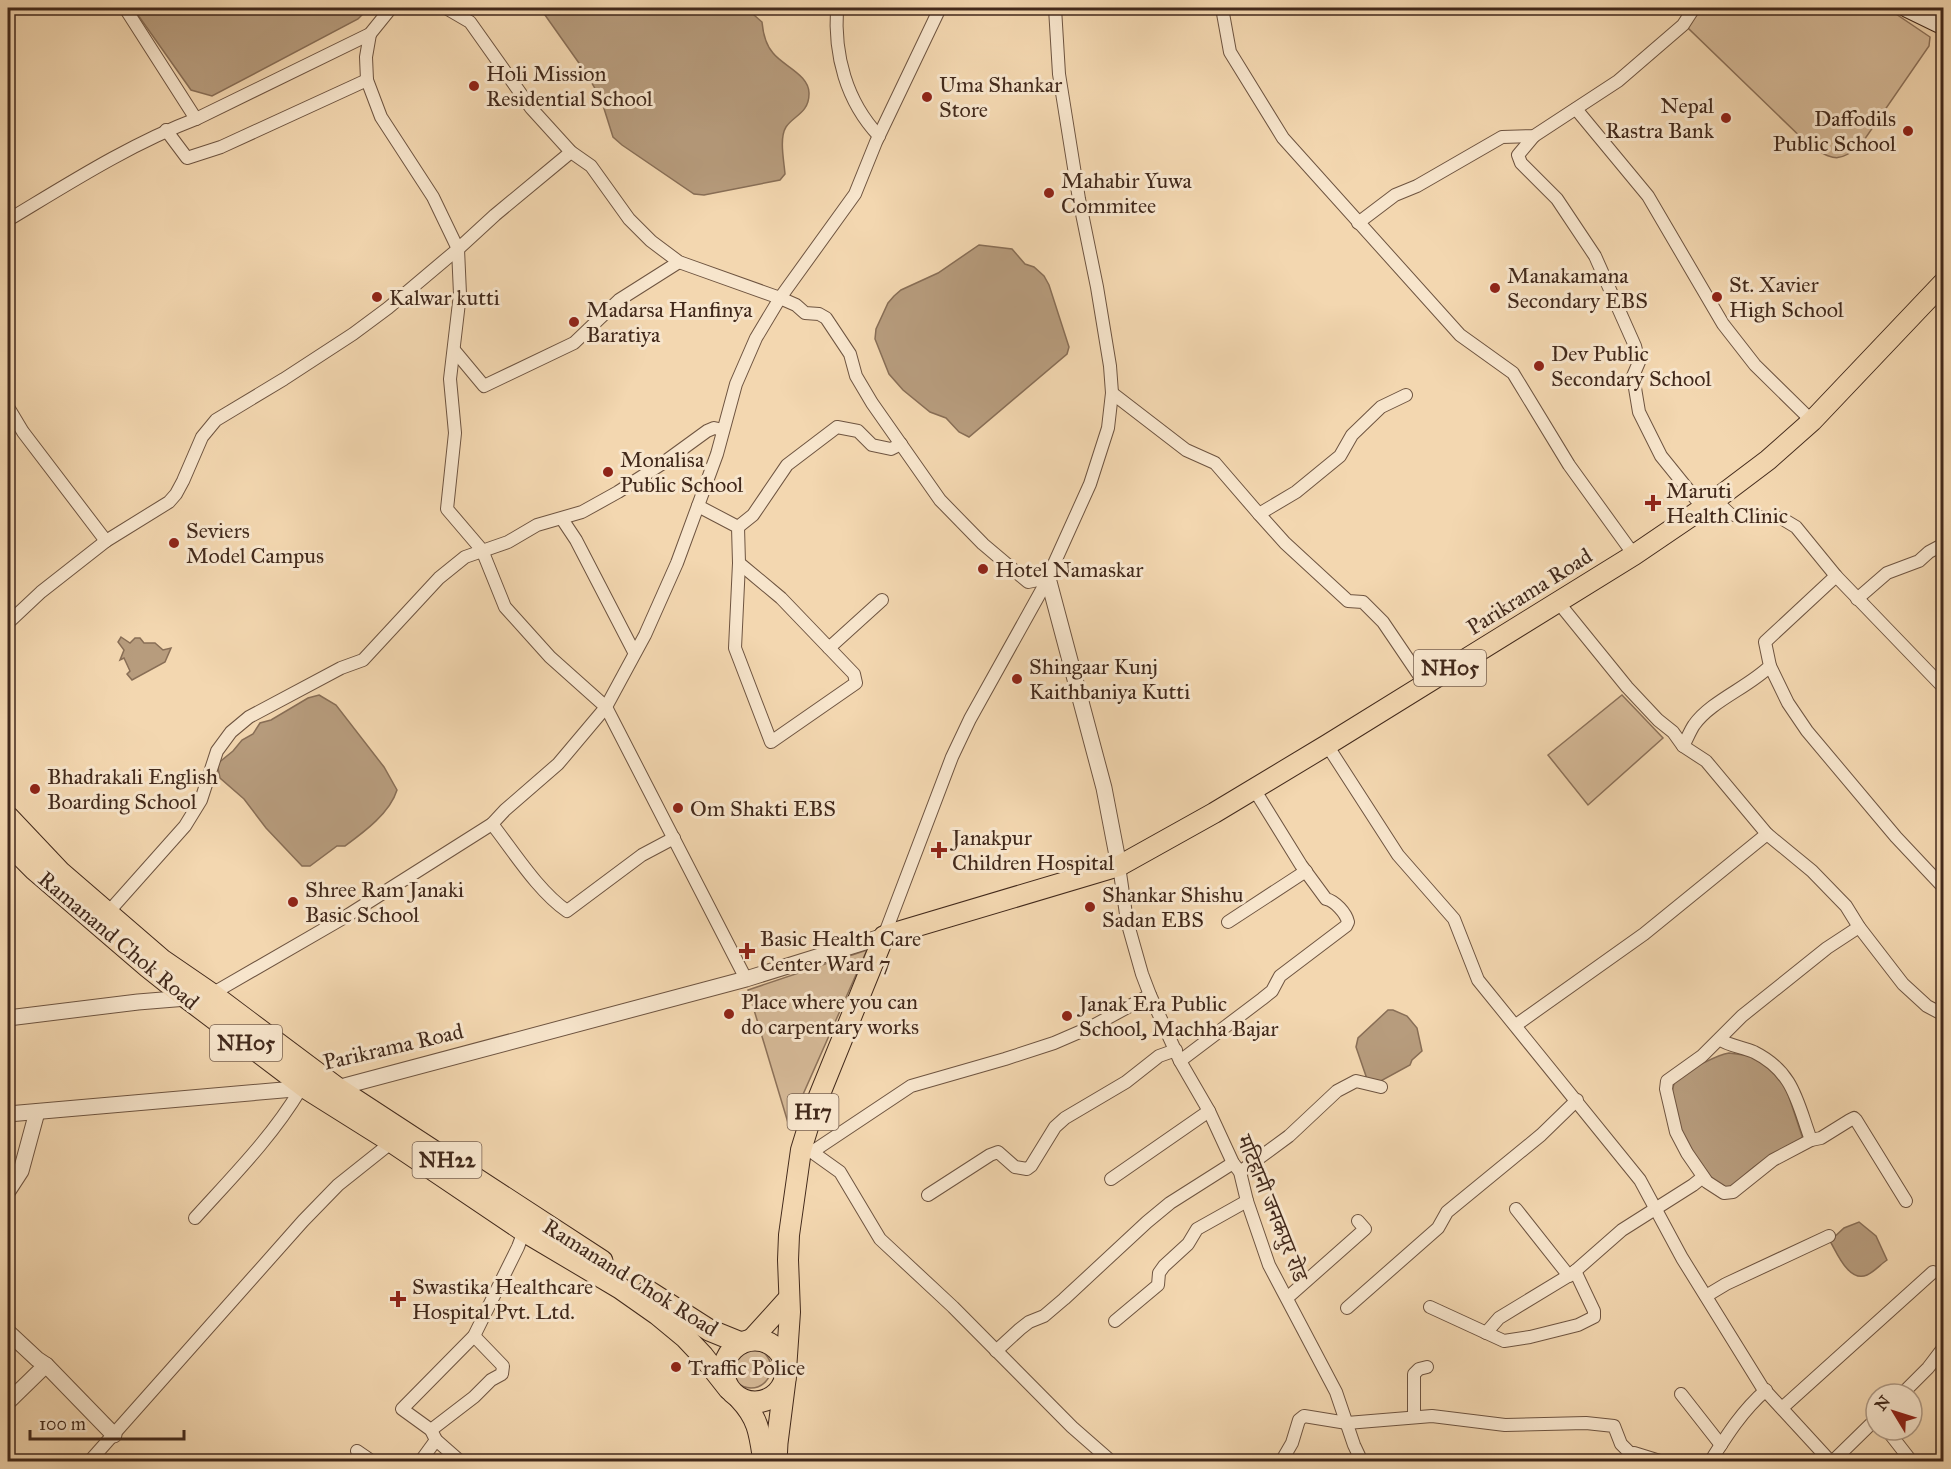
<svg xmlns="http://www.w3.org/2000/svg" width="1951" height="1469" viewBox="0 0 1951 1469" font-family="'IM FELL Great Primer','Noto Serif Devanagari',serif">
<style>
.green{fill:#d5b997;stroke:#8c7159;stroke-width:1.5}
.water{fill:#b79c7d;stroke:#886e56;stroke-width:1.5}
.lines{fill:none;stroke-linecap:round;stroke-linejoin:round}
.minor-casing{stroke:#6e5440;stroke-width:14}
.tertiary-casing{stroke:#6e5440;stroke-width:17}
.secondary-casing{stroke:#42291b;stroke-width:20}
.primary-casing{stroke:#42291b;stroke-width:22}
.trunk-casing{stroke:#42291b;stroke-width:23}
.minor{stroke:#f7e5cc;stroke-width:12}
.tertiary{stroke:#f7e5cc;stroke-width:15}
.secondary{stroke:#f7e5cc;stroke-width:18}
.primary{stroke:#f3d7b0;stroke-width:20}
.trunk{stroke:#f3d7b0;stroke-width:21}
.poi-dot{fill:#8f2418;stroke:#f7e5cc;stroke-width:2}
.labels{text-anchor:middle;stroke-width:6;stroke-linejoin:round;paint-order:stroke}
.shield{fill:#f7e5cc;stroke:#786150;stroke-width:1.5}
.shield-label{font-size:21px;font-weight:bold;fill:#42291b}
.poi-label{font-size:22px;fill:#42291b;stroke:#f7e5cc;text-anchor:start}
.street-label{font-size:22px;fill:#42291b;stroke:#f7e5cc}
</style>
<rect width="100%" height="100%" fill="#f3d7b0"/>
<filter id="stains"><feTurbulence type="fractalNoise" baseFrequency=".00333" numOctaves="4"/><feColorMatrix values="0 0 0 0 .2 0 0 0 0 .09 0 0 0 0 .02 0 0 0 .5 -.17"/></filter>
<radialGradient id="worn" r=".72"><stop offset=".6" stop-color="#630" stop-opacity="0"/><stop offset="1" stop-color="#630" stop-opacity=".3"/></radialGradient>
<g class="green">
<path d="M1699 8H1887L1930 37 1929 46 1860 146C1839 162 1836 160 1813 149L1688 28Z"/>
<polygon points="1622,695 1663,738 1588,805 1548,755"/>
<polygon points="867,950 789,1126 748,990"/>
<circle cx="751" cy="1368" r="20"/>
</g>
<g class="water">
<polygon points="133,8 369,8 358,19 212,96 191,90"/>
<path d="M540 8H746L762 22C763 33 766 45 773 53 783 66 810 75 809 94 809 113 793 116 786 127 779 138 784 161 785 174L780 180 704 195 694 194 622 145 613 137 601 99 586 73Z"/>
<polygon points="979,245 1012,249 1025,264 1034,267 1044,276 1049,285 1069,347 1067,354 969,437 959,432 946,418 930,412 903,390 889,374 875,339 876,329 888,303 894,296 901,290 938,273"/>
<polygon points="121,637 130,643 135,638 140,638 144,643 155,643 163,650 171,648 165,662 132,680 127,674 130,671 124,658 120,660 124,650 118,642"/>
<path d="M319 695 336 705 384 767 397 790C390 813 364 832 345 846H337L310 866H302L266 828 244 799 220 778 217 764 233 751 242 740 253 734 260 723 271 720 308 698Z"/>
<polygon points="1388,1010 1393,1010 1407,1016 1417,1028 1422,1051 1412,1060 1410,1065 1379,1082 1367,1079 1356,1047 1358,1038"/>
<path d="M1729 1053 1751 1056 1782 1076 1803 1139C1786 1147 1769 1156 1754 1167 1742 1176 1739 1184 1724 1189 1697 1166 1670 1131 1672 1093 1673 1088 1673 1084 1676 1080 1680 1073 1692 1069 1699 1065 1710 1060 1718 1055 1729 1053Z"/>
<path d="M1859 1222 1876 1236 1887 1260C1881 1264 1874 1272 1867 1275 1849 1283 1837 1253 1830 1241L1844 1228Z"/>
</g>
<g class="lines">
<defs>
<g id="minor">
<polyline points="125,8 196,119"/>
<polyline points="446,8 470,22 531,108 571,152 591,166 629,219 651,241 679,262 780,298 796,305 805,313 819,314 826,318 850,354 856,376 872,403 940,500 983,544 1028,582 1048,578"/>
<path d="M837 8C834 55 846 101 879 136"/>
<polyline points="1222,8 1230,52 1283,138 1460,335 1513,373 1569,465 1634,555"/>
<polyline points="370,34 366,57 367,80 381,117 433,197 458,249 460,294 450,379 455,433 447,509 482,550 505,607 550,657 606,707 746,979"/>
<polyline points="1576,109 1648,196 1723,324 1755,365 1812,421"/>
<polyline points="166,130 187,158 221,147 367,80"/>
<polyline points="1534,136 1518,155 1521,163 1557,199 1595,256 1635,346 1639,362 1633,376 1639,412 1661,456 1703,508"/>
<path d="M8 220C68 184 130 144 196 119L370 34 391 8"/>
<polyline points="1358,223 1395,195 1417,186 1502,137 1534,136 1618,81 1683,25 1694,8"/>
<polyline points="454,350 484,386 574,343 619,300 679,262"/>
<polyline points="1112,393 1186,450 1215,463 1259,514"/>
<polyline points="1406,395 1381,407 1352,435 1340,456 1296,492 1259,514 1285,543 1348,601 1363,602 1383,622 1425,684"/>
<polyline points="8,407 23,432 106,541 169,502 176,494 183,481 202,437 216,420 284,379 353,334 388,308 458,249 495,215 571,152"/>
<polyline points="1715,500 1730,514 1738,516 1781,518 1796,527 1836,576 1944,688"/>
<polyline points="698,506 738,527 739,563 781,598 829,648 882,600"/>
<polyline points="562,519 576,540 634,652"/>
<polyline points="738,527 753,515 787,465 837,427 858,431 872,445 891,449 901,444"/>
<polyline points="739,563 735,648 771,742 856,683 854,674 829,648"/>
<polyline points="1857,599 1887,573 1919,561 1929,552 1944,544"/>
<polyline points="1558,602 1627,687 1658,720 1673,732 1683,746 1706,761 1767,834 1812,871 1846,906 1859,927 1903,984 1927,1006 1944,1015"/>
<polyline points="8,623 41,592 106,541"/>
<polyline points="1770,666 1788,703 1807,731 1896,837 1944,888"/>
<polyline points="1327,745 1398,855 1454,919 1478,980 1640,1180 1682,1258 1762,1387 1831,1462"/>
<path d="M1683 746C1687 739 1690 731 1694 725 1711 701 1749 687 1770 666L1765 642 1836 576"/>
<path d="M492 824C514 852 538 891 567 911L642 855 674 838"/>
<polyline points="1119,866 1127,921 1142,974 1150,995 1180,1061 1209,1111 1233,1163 1240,1172 1247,1201 1269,1265 1336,1392 1354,1445 1362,1462"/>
<polyline points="104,917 185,826 201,800 217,751 231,732 249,717 341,668 363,660 439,578 465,557 508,542 537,525 582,512 618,492 663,463 707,431 714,428 723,430"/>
<polyline points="1228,922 1306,871"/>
<polyline points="884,936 952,757 970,719 1044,586 1090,484 1108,428 1112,393 1110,366 1097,287 1079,199 1059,74 1055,8"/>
<polyline points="210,995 345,917 492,824 505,810 558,764 606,707 645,635 677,563 717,454 736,384 756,338 780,298 855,194 876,142 940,8"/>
<polyline points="1516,1025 1644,934 1767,834"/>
<path d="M1719 1039C1729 1046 1743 1047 1754 1052 1794 1072 1797 1102 1811 1140L1773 1160 1733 1192 1724 1193 1707 1182 1687 1153 1676 1132 1666 1089 1667 1081 1702 1056 1742 1016 1827 948 1859 927"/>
<path d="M1180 1061 1262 999 1272 991 1280 976 1346 926 1348 922C1346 913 1335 901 1326 899L1301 865 1254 789"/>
<polyline points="1811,1140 1821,1138 1850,1120 1854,1118 1856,1120 1906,1201"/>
<polyline points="801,1150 812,1152 840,1172 880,1239 953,1307 1072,1427 1112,1462"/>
<polyline points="812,1152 911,1086 1005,1059 1054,1043 1091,1027 1150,995"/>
<polyline points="1240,1172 1289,1136 1337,1091 1356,1081 1381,1087"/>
<polyline points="1111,1179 1209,1111"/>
<polyline points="928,1195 990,1155 998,1152 1015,1167 1027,1169 1031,1166 1055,1127 1065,1118 1126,1082 1159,1056 1176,1050"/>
<polyline points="1516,1209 1569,1276"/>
<path d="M195 1218C232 1177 272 1137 300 1090"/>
<polyline points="1706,1296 1726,1284 1829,1236"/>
<polyline points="1287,1298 1365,1229 1358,1221"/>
<polyline points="1430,1307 1504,1341 1530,1337 1578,1325 1594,1317 1594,1311 1575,1271"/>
<polyline points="1347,1308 1438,1228 1447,1212 1541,1135 1577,1100"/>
<polyline points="1115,1321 1158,1285 1159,1273 1164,1266 1188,1244 1197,1229 1247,1201"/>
<polyline points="1486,1333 1499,1318 1573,1273 1622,1230 1693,1185 1703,1177"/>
<polyline points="996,1351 1020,1329 1029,1322 1044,1316 1064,1299 1147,1222 1170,1203 1233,1163"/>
<polyline points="1681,1394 1721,1445"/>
<polyline points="1902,1394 1928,1368 1944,1347"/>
<polyline points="1782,1408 1933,1272"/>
<polyline points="1414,1416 1414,1374 1419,1369 1427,1367"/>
<polyline points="431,1430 474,1397 491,1380 502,1374 503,1366 474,1336"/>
<polyline points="1887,1430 1912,1462"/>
<polyline points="357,1451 373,1462"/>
<polyline points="1627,1460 1631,1454 1634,1453 1663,1462"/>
<polyline points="89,1462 303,1221 338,1185 392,1142"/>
<polyline points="420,1462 436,1440"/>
<polyline points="461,1462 436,1440 431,1430 402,1409 474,1336 518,1247 524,1231"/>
<polyline points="1281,1462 1292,1443 1299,1420 1304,1416 1347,1423 1432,1416 1505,1425 1586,1423 1614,1426 1621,1444 1631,1454"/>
<path d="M1710 1462C1727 1435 1742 1411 1766 1390"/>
<polyline points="1832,1462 1876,1419"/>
</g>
<g id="tertiary">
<polyline points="1048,578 1104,788 1119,866"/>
<polyline points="8,1018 138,1002 187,998"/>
<polyline points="8,1114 306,1088 337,1088 746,979 884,936"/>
<polyline points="8,1191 21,1171 37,1112"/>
<polyline points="8,1332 37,1359 46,1365 114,1435"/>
<polyline points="8,1402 46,1365"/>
</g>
<polyline id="secondary" points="1907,8 1944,26"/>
<g id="primary">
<polyline points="751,1340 789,1298"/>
<polyline points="786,1370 790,1312 788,1260 789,1235 801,1150 813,1111 884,936 1119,866 1214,813 1327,745 1634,555 1715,500 1768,460 1812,421 1944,282"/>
</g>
<g id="trunk">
<polyline points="8,817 60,872 162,960 213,995 337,1088 602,1261"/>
<polyline points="8,843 35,870 148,967 187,998 306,1088 392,1142 524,1231 620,1288 657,1314 686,1338 703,1356 729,1389"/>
<polyline points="648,1291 709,1330 741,1343"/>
<circle cx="755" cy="1371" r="31"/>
<path d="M740 1399C759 1419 760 1435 764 1462"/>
<polyline points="776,1462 777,1443 785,1380"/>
</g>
</defs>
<use href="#minor" class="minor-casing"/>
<use href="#tertiary" class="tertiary-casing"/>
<use href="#secondary" class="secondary-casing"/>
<use href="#primary" class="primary-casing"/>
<use href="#trunk" class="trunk-casing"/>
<use href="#minor" class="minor"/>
<use href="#tertiary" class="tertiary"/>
<use href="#secondary" class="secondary"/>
<use href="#primary" class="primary"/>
<use href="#trunk" class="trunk"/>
</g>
<g class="poi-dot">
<circle cx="474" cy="86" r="6"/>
<circle cx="927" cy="97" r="6"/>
<circle cx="1726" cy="118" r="6"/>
<circle cx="1908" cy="131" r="6"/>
<circle cx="1049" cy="193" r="6"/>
<circle cx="1495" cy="288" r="6"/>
<circle cx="377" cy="297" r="6"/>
<circle cx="1717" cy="297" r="6"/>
<circle cx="574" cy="322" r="6"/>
<circle cx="1539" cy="366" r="6"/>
<circle cx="608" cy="472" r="6"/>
<path d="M1650 494h6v6h6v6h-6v6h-6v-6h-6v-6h6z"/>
<circle cx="174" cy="543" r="6"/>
<circle cx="983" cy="569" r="6"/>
<circle cx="1017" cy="679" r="6"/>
<circle cx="35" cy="789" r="6"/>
<circle cx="678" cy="808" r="6"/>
<path d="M936 841h6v6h6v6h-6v6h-6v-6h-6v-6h6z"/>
<circle cx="293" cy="902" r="6"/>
<circle cx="1090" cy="907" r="6"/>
<path d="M744 942h6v6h6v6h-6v6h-6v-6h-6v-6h6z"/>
<circle cx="729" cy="1014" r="6"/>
<circle cx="1067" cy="1016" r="6"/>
<path d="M395 1290h6v6h6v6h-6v6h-6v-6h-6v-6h6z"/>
<circle cx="676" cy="1367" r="6"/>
</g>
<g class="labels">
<g class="shield">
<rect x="1414" y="650" width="72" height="36" rx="4.5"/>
<rect x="210" y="1025" width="72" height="36" rx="4.5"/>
<rect x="787.5" y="1094" width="51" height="36" rx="4.5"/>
<rect x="412.5" y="1142" width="69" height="36" rx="4.5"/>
</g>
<g class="shield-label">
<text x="1450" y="675">NH05</text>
<text x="246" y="1050">NH05</text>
<text x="813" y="1119">H17</text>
<text x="447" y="1167">NH22</text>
</g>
<g class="poi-label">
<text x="486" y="81">Holi Mission<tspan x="486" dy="25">Residential School</tspan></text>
<text x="939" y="92">Uma Shankar<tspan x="939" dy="25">Store</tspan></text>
<text x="1714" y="113" text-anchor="end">Nepal<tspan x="1714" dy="25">Rastra Bank</tspan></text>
<text x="1896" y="126" text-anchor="end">Daffodils<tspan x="1896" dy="25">Public School</tspan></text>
<text x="1061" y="188">Mahabir Yuwa<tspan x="1061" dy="25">Commitee</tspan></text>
<text x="1507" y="283">Manakamana<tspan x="1507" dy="25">Secondary EBS</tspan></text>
<text x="1729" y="292">St. Xavier<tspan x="1729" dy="25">High School</tspan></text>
<text x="389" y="305">Kalwar kutti</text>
<text x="586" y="317">Madarsa Hanfinya<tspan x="586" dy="25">Baratiya</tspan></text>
<text x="1551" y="361">Dev Public<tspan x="1551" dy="25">Secondary School</tspan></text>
<text x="620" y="467">Monalisa<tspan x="620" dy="25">Public School</tspan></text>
<text x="1666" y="498">Maruti<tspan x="1666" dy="25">Health Clinic</tspan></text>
<text x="186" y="538">Seviers<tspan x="186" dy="25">Model Campus</tspan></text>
<text x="995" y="577">Hotel Namaskar</text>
<text x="1029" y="674">Shingaar Kunj<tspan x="1029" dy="25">Kaithbaniya Kutti</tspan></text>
<text x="47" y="784">Bhadrakali English<tspan x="47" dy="25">Boarding School</tspan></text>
<text x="690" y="816">Om Shakti EBS</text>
<text x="952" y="845">Janakpur<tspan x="952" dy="25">Children Hospital</tspan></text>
<text x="305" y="897">Shree Ram Janaki<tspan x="305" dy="25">Basic School</tspan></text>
<text x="1102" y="902">Shankar Shishu<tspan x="1102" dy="25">Sadan EBS</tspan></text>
<text x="760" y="946">Basic Health Care<tspan x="760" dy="25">Center Ward 7</tspan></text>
<text x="741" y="1009">Place where you can<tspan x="741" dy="25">do carpentary works</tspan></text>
<text x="1079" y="1011">Janak Era Public<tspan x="1079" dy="25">School, Machha Bajar</tspan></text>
<text x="412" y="1294">Swastika Healthcare<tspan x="412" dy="25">Hospital Pvt. Ltd.</tspan></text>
<text x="688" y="1375">Traffic Police</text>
</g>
<g class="street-label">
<text transform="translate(1529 591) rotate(-32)" y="8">Parikrama Road</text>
<text transform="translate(119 940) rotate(40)" y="8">Ramanand Chok Road</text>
<text transform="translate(393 1046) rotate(-13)" y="8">Parikrama Road</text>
<text transform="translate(1273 1208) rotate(68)" y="8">मटिहानी जनकपुर रोड</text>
<text transform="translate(631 1277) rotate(32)" y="8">Ramanand Chok Road</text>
</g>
</g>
<rect width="1951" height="1469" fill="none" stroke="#f3d7b0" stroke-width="30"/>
<rect x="9" y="9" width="1933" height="1451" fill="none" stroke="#42291b" stroke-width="3"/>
<rect x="15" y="15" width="1921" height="1439" fill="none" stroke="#42291b" stroke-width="1.5"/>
<g transform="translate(1894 1412) rotate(308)"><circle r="28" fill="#f7e5cc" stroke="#af9a85" stroke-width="1.5"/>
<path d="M0-4.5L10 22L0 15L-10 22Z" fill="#8f2418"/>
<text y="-9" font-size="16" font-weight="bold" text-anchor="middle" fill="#42291b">N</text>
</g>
<path d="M30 1430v9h154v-9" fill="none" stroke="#42291b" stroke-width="3"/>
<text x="39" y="1430" font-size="18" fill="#42291b" stroke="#f7e5cc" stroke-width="4.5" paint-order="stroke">100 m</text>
<rect width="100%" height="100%" filter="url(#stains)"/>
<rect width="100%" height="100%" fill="url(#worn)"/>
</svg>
